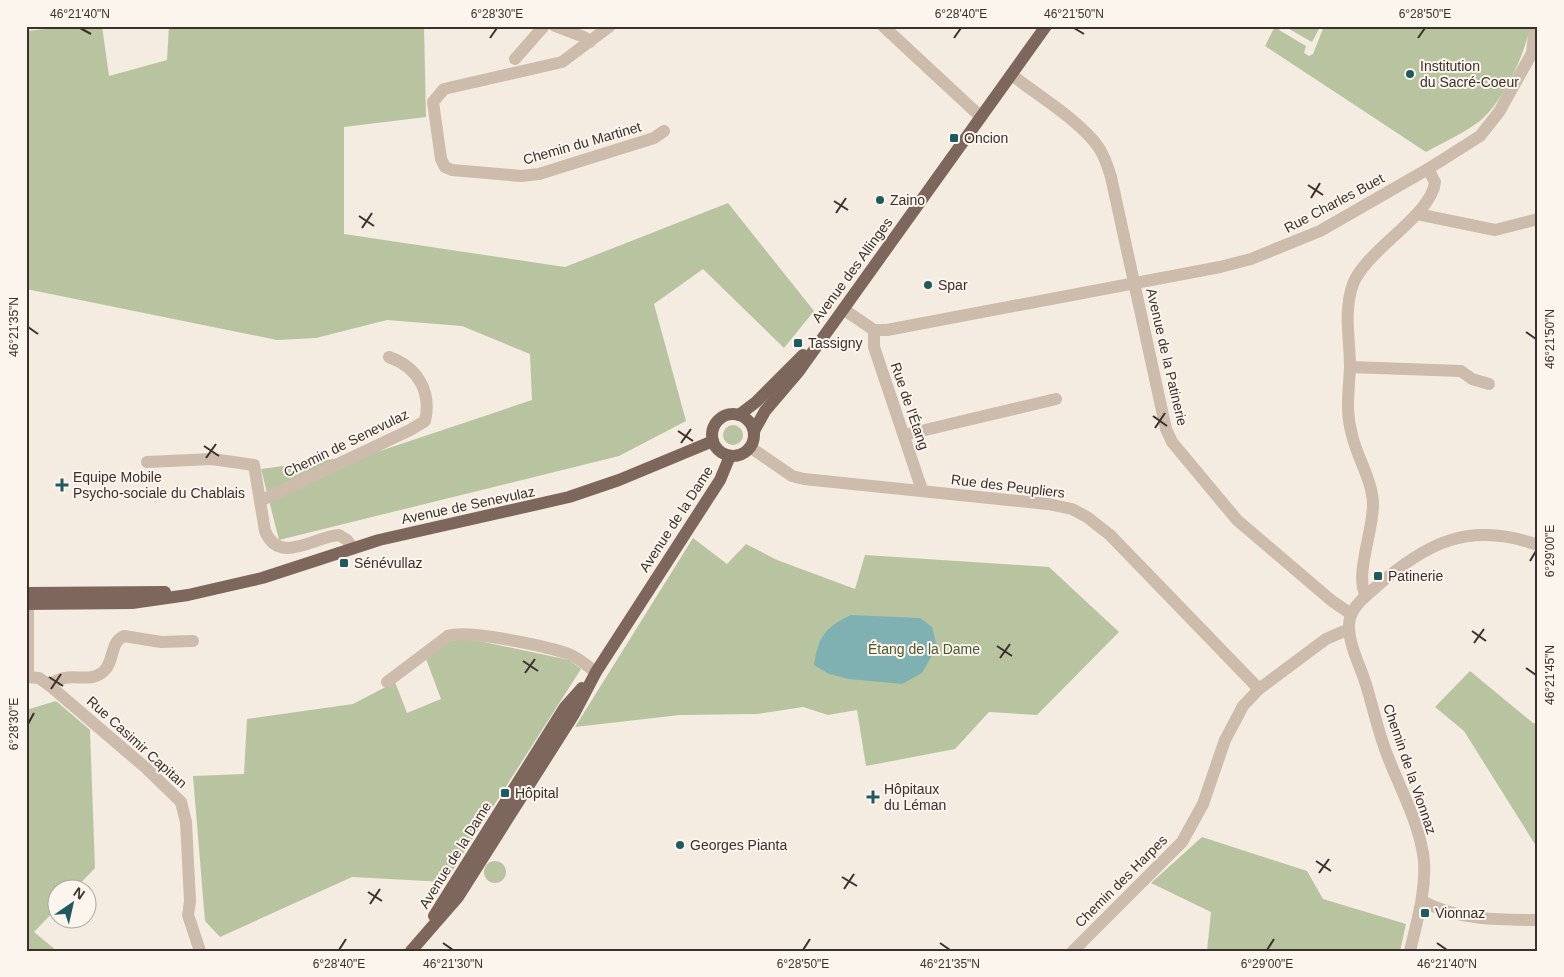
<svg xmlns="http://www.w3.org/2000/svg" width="1564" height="977" viewBox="0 0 1564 977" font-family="Helvetica,sans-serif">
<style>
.green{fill:#b8c4a0}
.water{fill:#7fb0b2}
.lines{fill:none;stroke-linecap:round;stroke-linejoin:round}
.minor{stroke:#cdbbac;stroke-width:12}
.major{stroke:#7d675c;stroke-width:12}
.ticks{fill:none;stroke:#3b302b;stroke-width:2}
.poi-dot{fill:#1f5a5e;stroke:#fbf5ee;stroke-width:2}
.labels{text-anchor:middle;stroke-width:4;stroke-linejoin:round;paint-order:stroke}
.poi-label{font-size:14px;fill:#3b302b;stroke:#fbf5ee;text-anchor:start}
.street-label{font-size:14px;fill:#3b302b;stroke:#fbf5ee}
.park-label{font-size:14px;fill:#4a5a2e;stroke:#fbf5ee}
.neatline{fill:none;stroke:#3b302b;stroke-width:2}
.ticks-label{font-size:12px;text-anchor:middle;fill:#3b302b}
</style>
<rect width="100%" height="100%" fill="#f4ebe1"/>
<g class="green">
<polygon points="77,26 102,26 109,76 167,60 169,26 424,26 426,117 344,127 344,234 565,267 728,203 814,311 784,348 703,269 654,304 686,421 619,456 279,540 261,469 371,454 532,400 530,354 462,326 387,320 316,338 277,340 26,289 26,31"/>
<path d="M1275 26H1281L1279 30 1306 46 1304 53 1309 56 1313 54 1324 26H1530C1525 55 1503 102 1480 121 1464 133 1444 142 1426 152L1265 46Z"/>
<polygon points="1284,26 1318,26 1320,27 1312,42"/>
<circle cx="733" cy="435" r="10"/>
<polygon points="693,538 727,564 746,544 777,560 855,589 865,555 1049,567 1119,632 1037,715 989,712 955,749 866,766 857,710 828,715 803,707 757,714 680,715 575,727"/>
<polygon points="465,638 569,660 581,669 445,882 352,877 220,937 205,921 193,776 244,774 247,719 353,704 395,682 407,713 441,699 426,659 447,642"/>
<polygon points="1470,671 1533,723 1538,724 1538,849 1464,731 1435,707"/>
<polygon points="56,701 90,730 95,868 75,889 58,890 57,908 34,932 57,951 26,951 26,710"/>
<polygon points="1202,837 1307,871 1323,899 1406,924 1400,951 1207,951 1211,912 1151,883"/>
<circle cx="495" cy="872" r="11"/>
</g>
<path class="water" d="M851 615 920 618 932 627 937 647 922 673 902 684 849 679 829 674 814 665C818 637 825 627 851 615Z"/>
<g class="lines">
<g class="minor">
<polyline points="555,26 584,37 590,42"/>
<polyline points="610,26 562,62 444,89 433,102 441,159 445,167 452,170 521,176 539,174 654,138 664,131"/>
<polyline points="883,26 981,117"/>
<polyline points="515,59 544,26"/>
<path d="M1012 75C1037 95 1082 122 1099 148 1105 157 1108 167 1111 177L1166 429 1172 442 1237 520 1332 601 1351 614"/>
<polyline points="1417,214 1495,230 1538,219"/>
<polyline points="843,309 874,330 887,330 1220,267 1251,259 1320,231 1428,169 1480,136 1499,112 1532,53 1535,26"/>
<polyline points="874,330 874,347 922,490"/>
<polyline points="1350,367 1461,371 1472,379 1489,384"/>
<polyline points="904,435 1056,399"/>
<polyline points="750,447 792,476 804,479 1048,504 1072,509 1087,517 1110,535 1259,689"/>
<path d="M147 462 212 459 254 465 265 531C279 566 316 536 339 535L347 540 353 548"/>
<path d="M260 501 410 430 425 421C432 391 417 367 389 357"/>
<polyline points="28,594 28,676"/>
<path d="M1366 596C1354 575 1374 530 1373 503 1372 480 1357 457 1352 435 1345 410 1349 392 1350 367 1350 339 1343 312 1353 284 1366 250 1432 215 1435 182L1428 169"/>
<polyline points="26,677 39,678 49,685 146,768 181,802 186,822 190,901 188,915 200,951"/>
<path d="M387 682 448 636C467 629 544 646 566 653 577 656 587 666 596 672"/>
<path d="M49 685C54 682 59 679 64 678 77 675 91 682 103 672 115 662 109 643 124 636L161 642 193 641"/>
<path d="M1422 901C1457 920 1499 920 1538 920"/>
<polyline points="1073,951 1182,842 1203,804 1225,740 1243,706 1259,689 1326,639 1349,629"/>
<path d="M1410 951C1417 921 1426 892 1424 861 1420 824 1401 791 1388 757 1379 735 1374 711 1367 688 1362 669 1349 647 1349 626 1349 608 1364 598 1376 587 1427 542 1469 521 1538 545"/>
</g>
<g class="major">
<circle cx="733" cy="435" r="21"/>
<polyline points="739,415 756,402 803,355"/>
<polyline points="754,431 765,411 799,371 1046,26"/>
<polyline points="26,593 165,592"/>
<polyline points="26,604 132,603 188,595 262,578 379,540 569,497 619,480 713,441"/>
<polyline points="434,916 565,707 582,688"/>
<polyline points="411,951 458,897 574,714 596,672 720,480 730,456"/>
</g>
</g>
<path class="ticks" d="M80 28 91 34M1074 28 1084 34M490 38 497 28M954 38 961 28M1418 38 1425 28M1308 185 1323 195M1311 198 1320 183M834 201 848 210M836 213 846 198M359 216 374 226M362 228 372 213M28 327 38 334M1526 332 1536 339M1153 416 1167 426M1155 428 1165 413M678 431 693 441M681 443 691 429M204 446 219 456M206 458 216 444M1530 561 1536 551M1472 631 1486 641M1474 643 1484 629M997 646 1012 656M1000 658 1010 644M523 661 538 671M1526 668 1536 675M525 673 535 659M49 677 63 686M51 689 61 674M28 724 34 713M1316 861 1331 871M1319 873 1329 859M842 877 857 886M844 889 854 874M368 892 382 901M370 904 380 889M443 943 453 950M940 943 950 950M1437 943 1447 950M339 950 346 939M803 950 810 939M1267 950 1274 939"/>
<g class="poi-dot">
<circle cx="1410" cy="74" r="5"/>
<rect x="949" y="133" width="10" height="10" rx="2.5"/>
<circle cx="880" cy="200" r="5"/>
<circle cx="928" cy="285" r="5"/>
<rect x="793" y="338" width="10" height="10" rx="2.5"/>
<path d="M59.5 477.5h5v5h5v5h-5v5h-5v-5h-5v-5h5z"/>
<rect x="339" y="558" width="10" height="10" rx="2.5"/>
<rect x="1373" y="571" width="10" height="10" rx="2.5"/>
<rect x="500" y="788" width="10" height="10" rx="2.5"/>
<path d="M870.5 789.5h5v5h5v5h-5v5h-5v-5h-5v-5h5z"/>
<circle cx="680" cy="845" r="5"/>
<rect x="1420" y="908" width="10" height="10" rx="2.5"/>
</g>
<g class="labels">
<g class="poi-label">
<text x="1420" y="71">Institution<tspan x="1420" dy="16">du Sacré-Coeur</tspan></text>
<text x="964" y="143">Oncion</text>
<text x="890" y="205">Zaino</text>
<text x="938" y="290">Spar</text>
<text x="808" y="348">Tassigny</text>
<text x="73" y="482">Equipe Mobile<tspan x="73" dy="16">Psycho-sociale du Chablais</tspan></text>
<text x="354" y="568">Sénévullaz</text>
<text x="1388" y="581">Patinerie</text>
<text x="884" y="794">Hôpitaux<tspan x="884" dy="16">du Léman</tspan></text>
<text x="515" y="798">Hôpital</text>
<text x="690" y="850">Georges Pianta</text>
<text x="1435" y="918">Vionnaz</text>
</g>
<g class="street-label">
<text transform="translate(582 143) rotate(-16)" y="5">Chemin du Martinet</text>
<text transform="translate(1334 203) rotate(-28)" y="5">Rue Charles Buet</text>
<text transform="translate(852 270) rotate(-54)" y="5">Avenue des Allinges</text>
<text transform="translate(1167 357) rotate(77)" y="5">Avenue de la Patinerie</text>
<text transform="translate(910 406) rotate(71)" y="5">Rue de l'Étang</text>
<text transform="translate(346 443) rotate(-26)" y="5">Chemin de Senevulaz</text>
<text transform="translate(1008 486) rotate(7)" y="5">Rue des Peupliers</text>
<text transform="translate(468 505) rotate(-12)" y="5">Avenue de Senevulaz</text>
<text transform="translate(676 519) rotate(-57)" y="5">Avenue de la Dame</text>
<text transform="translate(137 742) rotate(42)" y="5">Rue Casimir Capitan</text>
<text transform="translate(1410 769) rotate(71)" y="5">Chemin de la Vionnaz</text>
<text transform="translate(455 855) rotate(-58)" y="5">Avenue de la Dame</text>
<text transform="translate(1121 881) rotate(-45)" y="5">Chemin des Harpes</text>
</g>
<g class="park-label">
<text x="924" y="654">Étang de la Dame</text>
</g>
</g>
<rect width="1564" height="977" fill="none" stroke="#fbf5ee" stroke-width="55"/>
<g transform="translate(72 904) rotate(34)"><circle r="24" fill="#fbf5ee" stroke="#aea6a0"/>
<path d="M0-4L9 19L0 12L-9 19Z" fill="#1f5a5e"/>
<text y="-8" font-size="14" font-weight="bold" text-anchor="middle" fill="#3b302b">N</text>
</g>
<rect x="28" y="28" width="1508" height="922" class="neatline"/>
<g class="ticks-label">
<text x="80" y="18">46°21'40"N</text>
<text x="497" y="18">6°28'30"E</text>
<text x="961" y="18">6°28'40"E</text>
<text x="1074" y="18">46°21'50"N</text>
<text x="1425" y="18">6°28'50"E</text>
<text transform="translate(14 327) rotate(-90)" y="4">46°21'35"N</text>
<text transform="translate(1550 339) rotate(-90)" y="4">46°21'50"N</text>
<text transform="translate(1550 551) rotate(-90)" y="4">6°29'00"E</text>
<text transform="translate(1550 675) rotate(-90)" y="4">46°21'45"N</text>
<text transform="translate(14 724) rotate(-90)" y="4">6°28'30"E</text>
<text x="339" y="968">6°28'40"E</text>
<text x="453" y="968">46°21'30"N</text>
<text x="803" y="968">6°28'50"E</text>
<text x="950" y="968">46°21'35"N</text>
<text x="1267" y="968">6°29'00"E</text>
<text x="1447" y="968">46°21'40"N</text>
</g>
</svg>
